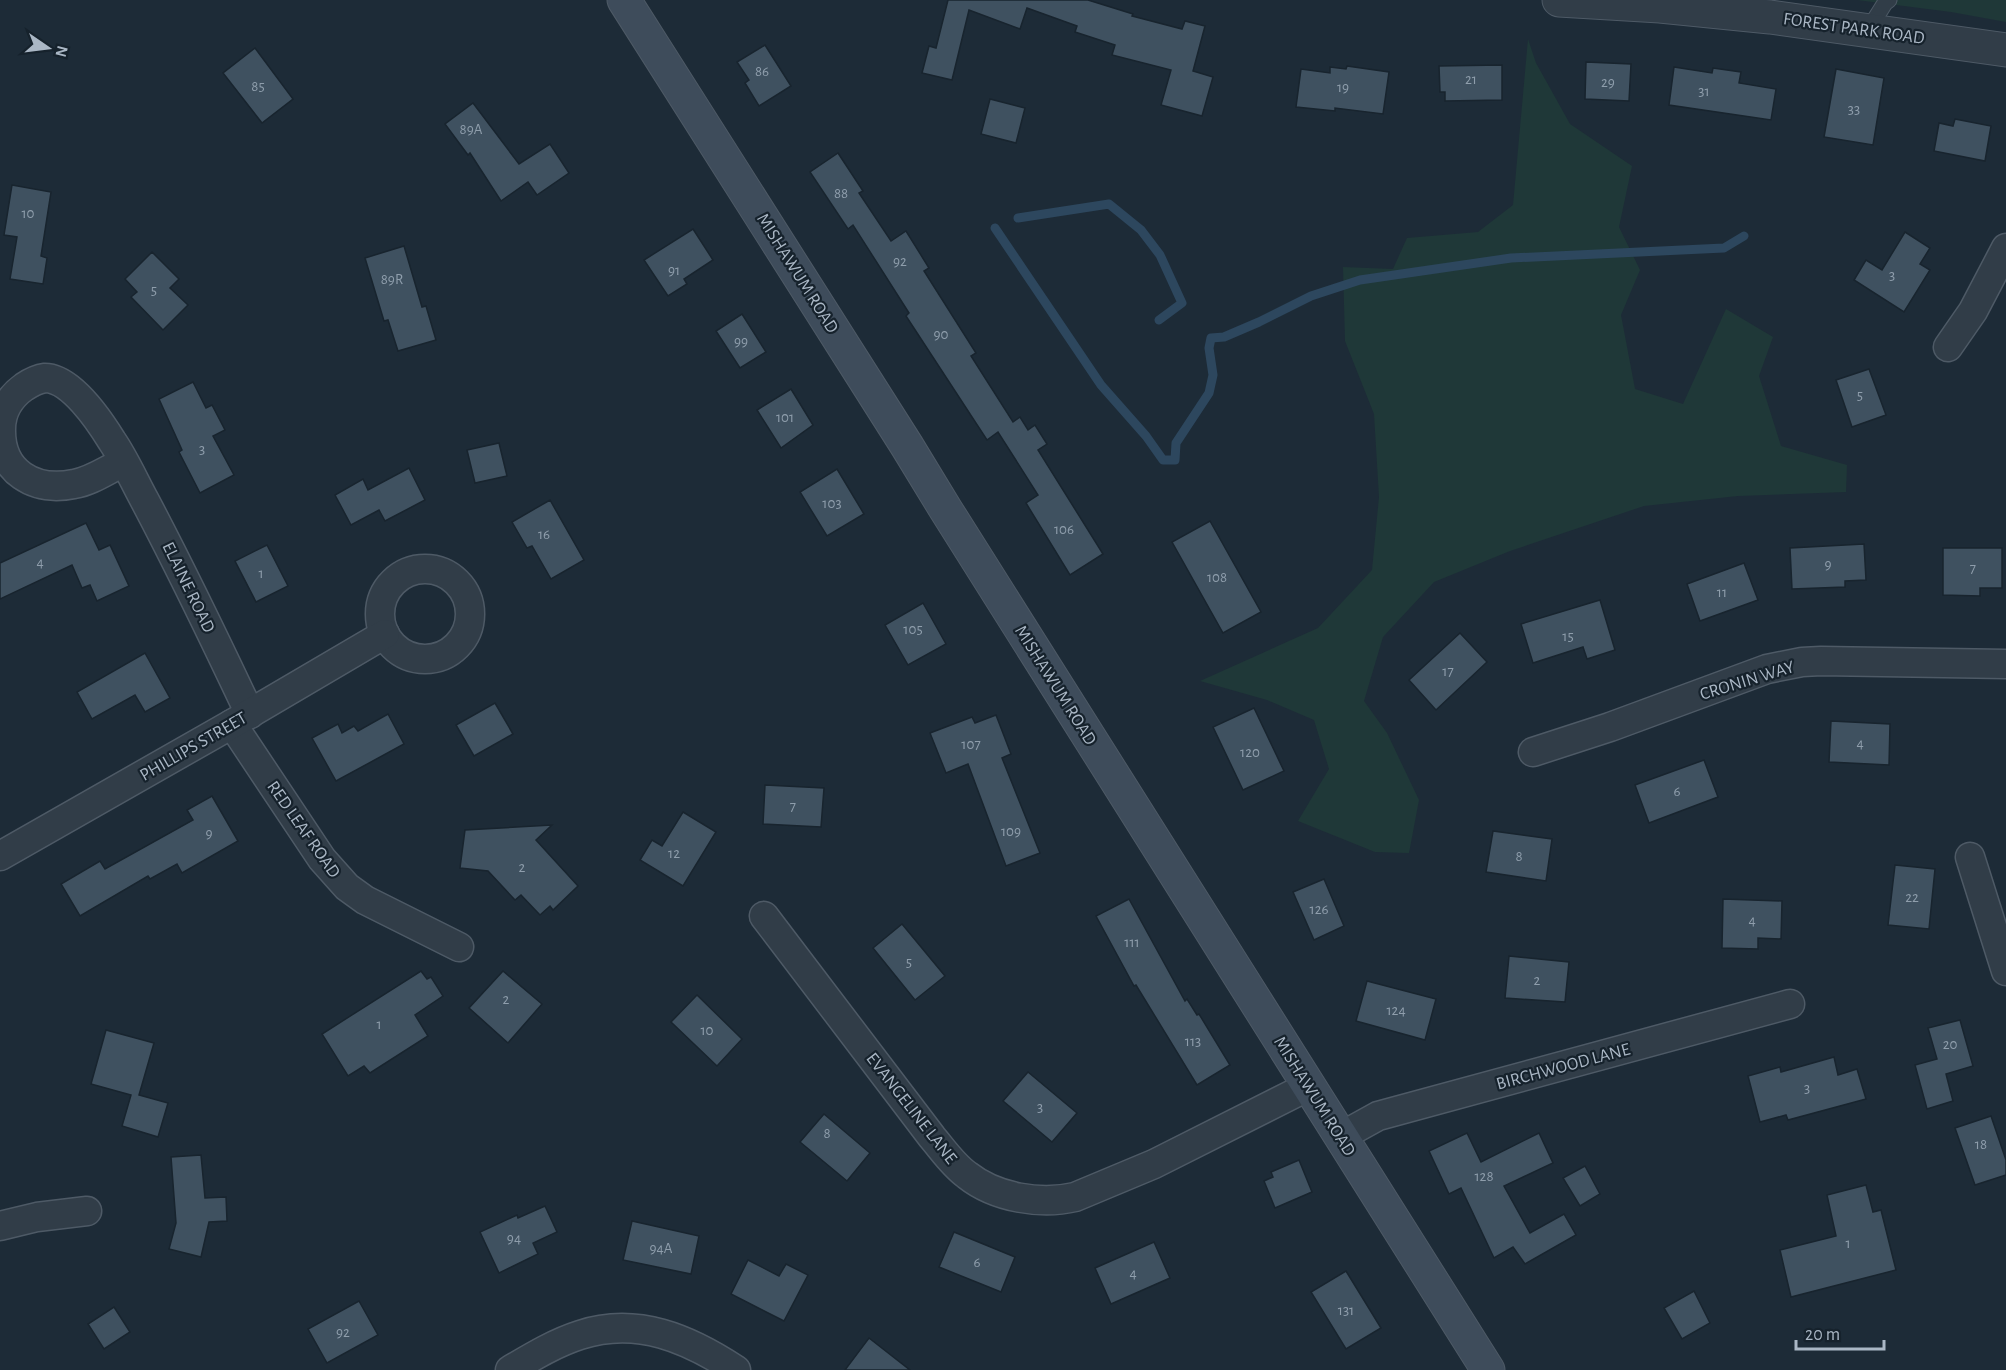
<svg xmlns="http://www.w3.org/2000/svg" width="2006" height="1370" viewBox="0 0 2006 1370" font-family="'Alegreya Sans',sans-serif">
<style>
.green{fill:#1f3838}
.lines{fill:none;stroke-linecap:round;stroke-linejoin:round}
.stream{stroke:#2d475e;stroke-width:9}
.building{fill:#3f5160;stroke:#18242e;stroke-width:1.5}
.service-casing{stroke:#4e5a66;stroke-width:17}
.minor-casing{stroke:#4e5a66;stroke-width:31}
.tertiary-casing{stroke:#4e5a66;stroke-width:35}
.secondary-casing{stroke:#4e5a66;stroke-width:35}
.service{stroke:#313d48;stroke-width:15}
.minor{stroke:#313d48;stroke-width:28}
.tertiary{stroke:#313d48;stroke-width:33}
.secondary{stroke:#3e4c5b;stroke-width:33}
.labels{text-anchor:middle;stroke-width:4.5;stroke-linejoin:round;paint-order:stroke}
.number-label{font-size:15px;fill:#8f9eac}
.street-label{font-size:18px;fill:#aab7c5;stroke:#16222c}
</style>
<rect width="100%" height="100%" fill="#1d2b37"/>
<g class="green">
<polygon points="1857,0 2006,0 2006,22 1951,12"/>
<polygon points="1528,39 1536,63 1570,124 1632,166 1619,227 1640,270 1621,315 1635,389 1683,404 1726,309 1773,337 1759,376 1781,446 1847,465 1846,492 1738,496 1644,506 1510,551 1434,582 1383,637 1364,701 1387,733 1419,800 1409,853 1375,852 1298,821 1329,769 1314,720 1267,700 1200,681 1318,628 1372,570 1379,497 1374,414 1345,341 1343,267 1393,269 1407,238 1478,232 1513,205"/>
</g>
<g class="lines">
<g class="stream">
<polyline points="1018,218 1109,204 1141,230 1160,255 1182,303 1159,320"/>
<polyline points="995,228 1101,385 1146,436 1163,460 1175,460 1176,443 1209,393 1213,375 1209,348 1211,338 1224,337 1259,322 1311,296 1360,280 1511,258 1724,248 1744,236"/>
</g>
</g>
<g class="building">
<polygon points="948,0 1088,0 1133,14 1132,16 1182,29 1185,21 1205,26 1193,71 1213,77 1202,116 1161,105 1171,70 1112,55 1115,45 1075,32 1077,26 1027,8 1020,29 969,10 952,80 922,73 929,46 936,48"/>
<polygon points="765,45 791,86 759,106 745,83 749,80 737,62"/>
<polygon points="255,48 293,99 262,123 223,73"/>
<polygon points="1586,62 1631,64 1629,101 1585,99"/>
<polygon points="1502,65 1502,100 1445,101 1445,92 1440,92 1439,66"/>
<polygon points="1347,66 1389,72 1383,114 1335,108 1335,111 1296,107 1301,69 1330,73 1330,67 1346,69"/>
<polygon points="1674,67 1712,73 1713,68 1741,72 1739,83 1776,89 1771,120 1669,105"/>
<polygon points="1836,69 1884,78 1873,145 1824,137"/>
<polygon points="990,99 1025,108 1016,143 981,134"/>
<polygon points="473,103 519,164 550,144 569,173 537,195 528,182 501,201 470,153 468,155 445,124"/>
<polygon points="1955,119 1991,126 1985,161 1934,151 1939,123 1953,126"/>
<polygon points="838,153 863,191 859,193 891,241 906,231 929,268 924,271 976,353 971,356 1013,422 1020,417 1028,430 1035,425 1047,444 1038,450 1103,554 1070,575 1026,503 1038,495 998,432 987,440 906,316 909,313 853,225 848,229 810,172"/>
<polygon points="12,185 51,192 41,256 47,258 43,284 10,279 17,237 4,235"/>
<polygon points="693,229 713,260 684,279 687,284 668,296 644,260"/>
<polygon points="1905,232 1930,248 1920,264 1930,270 1904,312 1854,280 1866,260 1882,270"/>
<polygon points="404,246 422,307 426,306 436,340 398,351 388,320 384,321 365,258"/>
<polygon points="152,252 179,279 170,288 188,305 163,330 131,297 137,292 125,279"/>
<polygon points="742,314 766,352 740,368 716,331"/>
<polygon points="1869,369 1886,415 1852,427 1836,380"/>
<polygon points="193,382 206,408 212,405 225,430 213,436 234,475 200,493 179,452 182,450 159,399"/>
<polygon points="791,389 813,425 781,448 757,410"/>
<polygon points="499,443 507,476 475,483 467,450"/>
<polygon points="409,468 425,500 385,521 379,510 351,525 335,495 363,479 368,490"/>
<polygon points="837,469 864,514 827,536 800,492"/>
<polygon points="550,500 584,560 551,579 532,546 527,548 512,522"/>
<polygon points="1210,521 1261,612 1223,633 1172,542"/>
<polygon points="86,523 99,550 110,545 129,586 97,601 90,585 82,588 72,565 0,599 0,563"/>
<polygon points="1864,544 1866,580 1845,581 1845,587 1792,589 1790,548"/>
<polygon points="267,545 288,586 256,602 235,561"/>
<polygon points="1943,548 2002,548 2002,588 1980,588 1980,596 1943,595"/>
<polygon points="1744,563 1758,600 1700,621 1687,584"/>
<polygon points="1600,600 1615,650 1587,659 1583,647 1533,663 1521,624"/>
<polygon points="923,603 946,644 908,665 885,625"/>
<polygon points="1460,633 1487,662 1436,710 1409,680"/>
<polygon points="145,653 170,698 145,712 135,695 92,719 77,692"/>
<polygon points="495,703 513,734 474,756 456,725"/>
<polygon points="1254,708 1284,771 1243,790 1213,727"/>
<polygon points="388,714 404,744 336,781 312,738 338,724 342,733 354,726 358,731"/>
<polygon points="996,715 1011,754 1002,758 1040,853 1006,866 968,764 946,773 930,733 972,717 975,723"/>
<polygon points="1831,721 1890,724 1889,765 1829,762"/>
<polygon points="1704,760 1718,797 1649,823 1635,785"/>
<polygon points="765,785 824,788 821,827 763,824"/>
<polygon points="212,796 238,841 182,873 177,864 150,879 148,876 80,916 61,884 100,861 105,869 193,820 187,810"/>
<polygon points="683,812 716,832 683,886 640,860 652,840 662,846"/>
<polygon points="552,825 536,840 578,886 553,910 550,906 540,915 521,895 515,900 488,871 460,868 465,830"/>
<polygon points="1493,831 1552,839 1546,881 1486,872"/>
<polygon points="1895,865 1935,869 1929,929 1888,925"/>
<polygon points="1324,879 1344,926 1314,940 1293,892"/>
<polygon points="1129,899 1185,1001 1187,999 1197,1015 1199,1014 1230,1065 1197,1085 1136,985 1134,986 1096,916"/>
<polygon points="1723,899 1782,901 1781,939 1758,938 1758,949 1722,948"/>
<polygon points="902,924 945,976 915,1000 873,948"/>
<polygon points="1509,956 1569,962 1565,1002 1505,998"/>
<polygon points="421,971 427,979 431,977 443,996 415,1015 428,1036 370,1073 364,1066 348,1076 322,1034"/>
<polygon points="503,971 542,1004 508,1043 469,1008"/>
<polygon points="1367,981 1436,999 1425,1040 1356,1021"/>
<polygon points="697,995 742,1039 717,1066 671,1022"/>
<polygon points="1960,1020 1973,1066 1946,1074 1953,1101 1927,1109 1915,1065 1937,1059 1928,1028"/>
<polygon points="106,1030 154,1043 139,1095 168,1103 158,1137 122,1126 131,1095 91,1084"/>
<polygon points="1834,1057 1838,1075 1857,1069 1866,1099 1788,1120 1786,1115 1760,1122 1748,1076 1780,1067 1781,1072"/>
<polygon points="1028,1072 1077,1113 1052,1142 1003,1101"/>
<polygon points="824,1114 870,1153 847,1181 800,1142"/>
<polygon points="1991,1116 2006,1160 2006,1175 1975,1185 1955,1128"/>
<polygon points="1467,1133 1481,1162 1539,1133 1553,1163 1504,1186 1530,1233 1564,1214 1576,1235 1525,1264 1513,1247 1494,1258 1461,1188 1449,1194 1429,1151"/>
<polygon points="201,1155 205,1198 226,1197 227,1221 209,1222 201,1257 169,1249 176,1223 171,1157"/>
<polygon points="1299,1160 1312,1192 1275,1208 1264,1181 1273,1177 1271,1172"/>
<polygon points="1585,1166 1600,1194 1580,1206 1563,1178"/>
<polygon points="1866,1185 1873,1212 1881,1210 1896,1270 1791,1297 1780,1250 1836,1236 1827,1195"/>
<polygon points="545,1206 557,1232 533,1243 538,1254 499,1273 480,1232 517,1215 518,1218"/>
<polygon points="632,1221 699,1236 691,1274 623,1260"/>
<polygon points="954,1232 1015,1257 1001,1292 939,1267"/>
<polygon points="1154,1242 1170,1278 1111,1304 1095,1268"/>
<polygon points="748,1260 779,1276 786,1264 808,1275 784,1321 731,1294"/>
<polygon points="1346,1271 1381,1328 1346,1349 1311,1292"/>
<polygon points="1694,1291 1710,1323 1682,1339 1664,1308"/>
<polygon points="359,1301 378,1335 327,1363 308,1329"/>
<polygon points="114,1307 130,1332 104,1349 88,1324"/>
<polygon points="869,1338 910,1370 845,1370"/>
</g>
<g class="lines">
<defs>
<polyline id="service" points="1868,30 1885,3 1889,0"/>
<g id="minor">
<polyline points="1948,347 1973,311 2006,248"/>
<path d="M124 462C108 469 92 481 74 484 34 492 0 472 1 429 1 412 10 397 24 387 30 383 37 379 45 378 71 378 99 420 112 441 125 460 134 481 145 501 182 571 216 642 250 714"/>
<circle cx="425" cy="614" r="45"/>
<polyline points="232,724 322,859 347,887 365,900 459,947"/>
<polyline points="1533,752 1610,727 1767,669 1802,662 1821,661 2006,664"/>
<polyline points="0,856 232,724 385,634"/>
<polyline points="1970,857 2006,971"/>
<path d="M764 916 932 1137C943 1150 953 1165 967 1175 996 1198 1041 1205 1075 1197L1154 1164 1309 1086"/>
<polyline points="1340,1137 1378,1116 1790,1004"/>
<polyline points="0,1226 37,1217 87,1211"/>
<path d="M510 1370C532 1357 555 1343 580 1335 637 1316 689 1339 736 1370"/>
</g>
<polyline id="tertiary" points="1559,0 1660,6 1770,17 2006,50"/>
<polyline id="secondary" points="624,0 907,446 946,510 1488,1370"/>
</defs>
<use href="#service" class="service-casing"/>
<use href="#minor" class="minor-casing"/>
<use href="#tertiary" class="tertiary-casing"/>
<use href="#secondary" class="secondary-casing"/>
<use href="#service" class="service"/>
<use href="#minor" class="minor"/>
<use href="#tertiary" class="tertiary"/>
<use href="#secondary" class="secondary"/>
</g>
<g class="labels">
<g class="number-label">
<text x="762" y="76">86</text>
<text x="1471" y="84">21</text>
<text x="1608" y="87">29</text>
<text x="258" y="91">85</text>
<text x="1343" y="92">19</text>
<text x="1704" y="96">31</text>
<text x="1854" y="114">33</text>
<text x="471" y="134">89A</text>
<text x="841" y="198">88</text>
<text x="28" y="218">10</text>
<text x="900" y="266">92</text>
<text x="674" y="275">91</text>
<text x="1892" y="280">3</text>
<text x="392" y="284">89R</text>
<text x="154" y="295">5</text>
<text x="941" y="339">90</text>
<text x="741" y="346">99</text>
<text x="1860" y="400">5</text>
<text x="785" y="422">101</text>
<text x="202" y="454">3</text>
<text x="832" y="508">103</text>
<text x="1064" y="534">106</text>
<text x="544" y="539">16</text>
<text x="40" y="567">4</text>
<text x="1828" y="569">9</text>
<text x="1973" y="573">7</text>
<text x="261" y="578">1</text>
<text x="1217" y="582">108</text>
<text x="1722" y="597">11</text>
<text x="913" y="634">105</text>
<text x="1568" y="641">15</text>
<text x="1448" y="676">17</text>
<text x="1860" y="748">4</text>
<text x="971" y="749">107</text>
<text x="1250" y="757">120</text>
<text x="1677" y="796">6</text>
<text x="793" y="811">7</text>
<text x="1011" y="836">109</text>
<text x="209" y="838">9</text>
<text x="674" y="858">12</text>
<text x="1519" y="861">8</text>
<text x="522" y="872">2</text>
<text x="1912" y="902">22</text>
<text x="1319" y="914">126</text>
<text x="1752" y="925">4</text>
<text x="1132" y="947">111</text>
<text x="909" y="967">5</text>
<text x="1537" y="985">2</text>
<text x="506" y="1004">2</text>
<text x="1396" y="1015">124</text>
<text x="379" y="1029">1</text>
<text x="707" y="1035">10</text>
<text x="1193" y="1046">113</text>
<text x="1950" y="1049">20</text>
<text x="1807" y="1093">3</text>
<text x="1040" y="1112">3</text>
<text x="827" y="1138">8</text>
<text x="1981" y="1149">18</text>
<text x="1484" y="1181">128</text>
<text x="514" y="1243">94</text>
<text x="1848" y="1248">1</text>
<text x="661" y="1253">94A</text>
<text x="977" y="1267">6</text>
<text x="1133" y="1278">4</text>
<text x="1346" y="1315">131</text>
<text x="343" y="1337">92</text>
</g>
<g class="street-label">
<text transform="translate(1854 28) rotate(8)" y="6">FOREST PARK ROAD</text>
<text transform="translate(798 273) rotate(58)" y="6">MISHAWUM ROAD</text>
<text transform="translate(189 587) rotate(64)" y="6">ELAINE ROAD</text>
<text transform="translate(1747 680) rotate(-17)" y="6">CRONIN WAY</text>
<text transform="translate(1056 685) rotate(58)" y="6">MISHAWUM ROAD</text>
<text transform="translate(193 746) rotate(-30)" y="6">PHILLIPS STREET</text>
<text transform="translate(304 829) rotate(55)" y="6">RED LEAF ROAD</text>
<text transform="translate(1563 1066) rotate(-15)" y="6">BIRCHWOOD LANE</text>
<text transform="translate(1315 1096) rotate(58)" y="6">MISHAWUM ROAD</text>
<text transform="translate(912 1108) rotate(52)" y="6">EVANGELINE LANE</text>
</g>
</g>
<g transform="translate(48 48) rotate(104)" stroke="#16222c" stroke-width="4.5" paint-order="stroke">
<path d="M0-4.5L10 22L0 15L-10 22Z" fill="#aab7c5"/>
<text y="-9" font-size="16" font-weight="bold" text-anchor="middle" fill="#aab7c5">N</text>
</g>
<path d="M1796 1340v9h88v-9" fill="none" stroke="#aab7c5" stroke-width="3"/>
<text x="1805" y="1340" font-size="18" fill="#aab7c5" stroke="#16222c" stroke-width="4.5" paint-order="stroke">20 m</text>
</svg>
